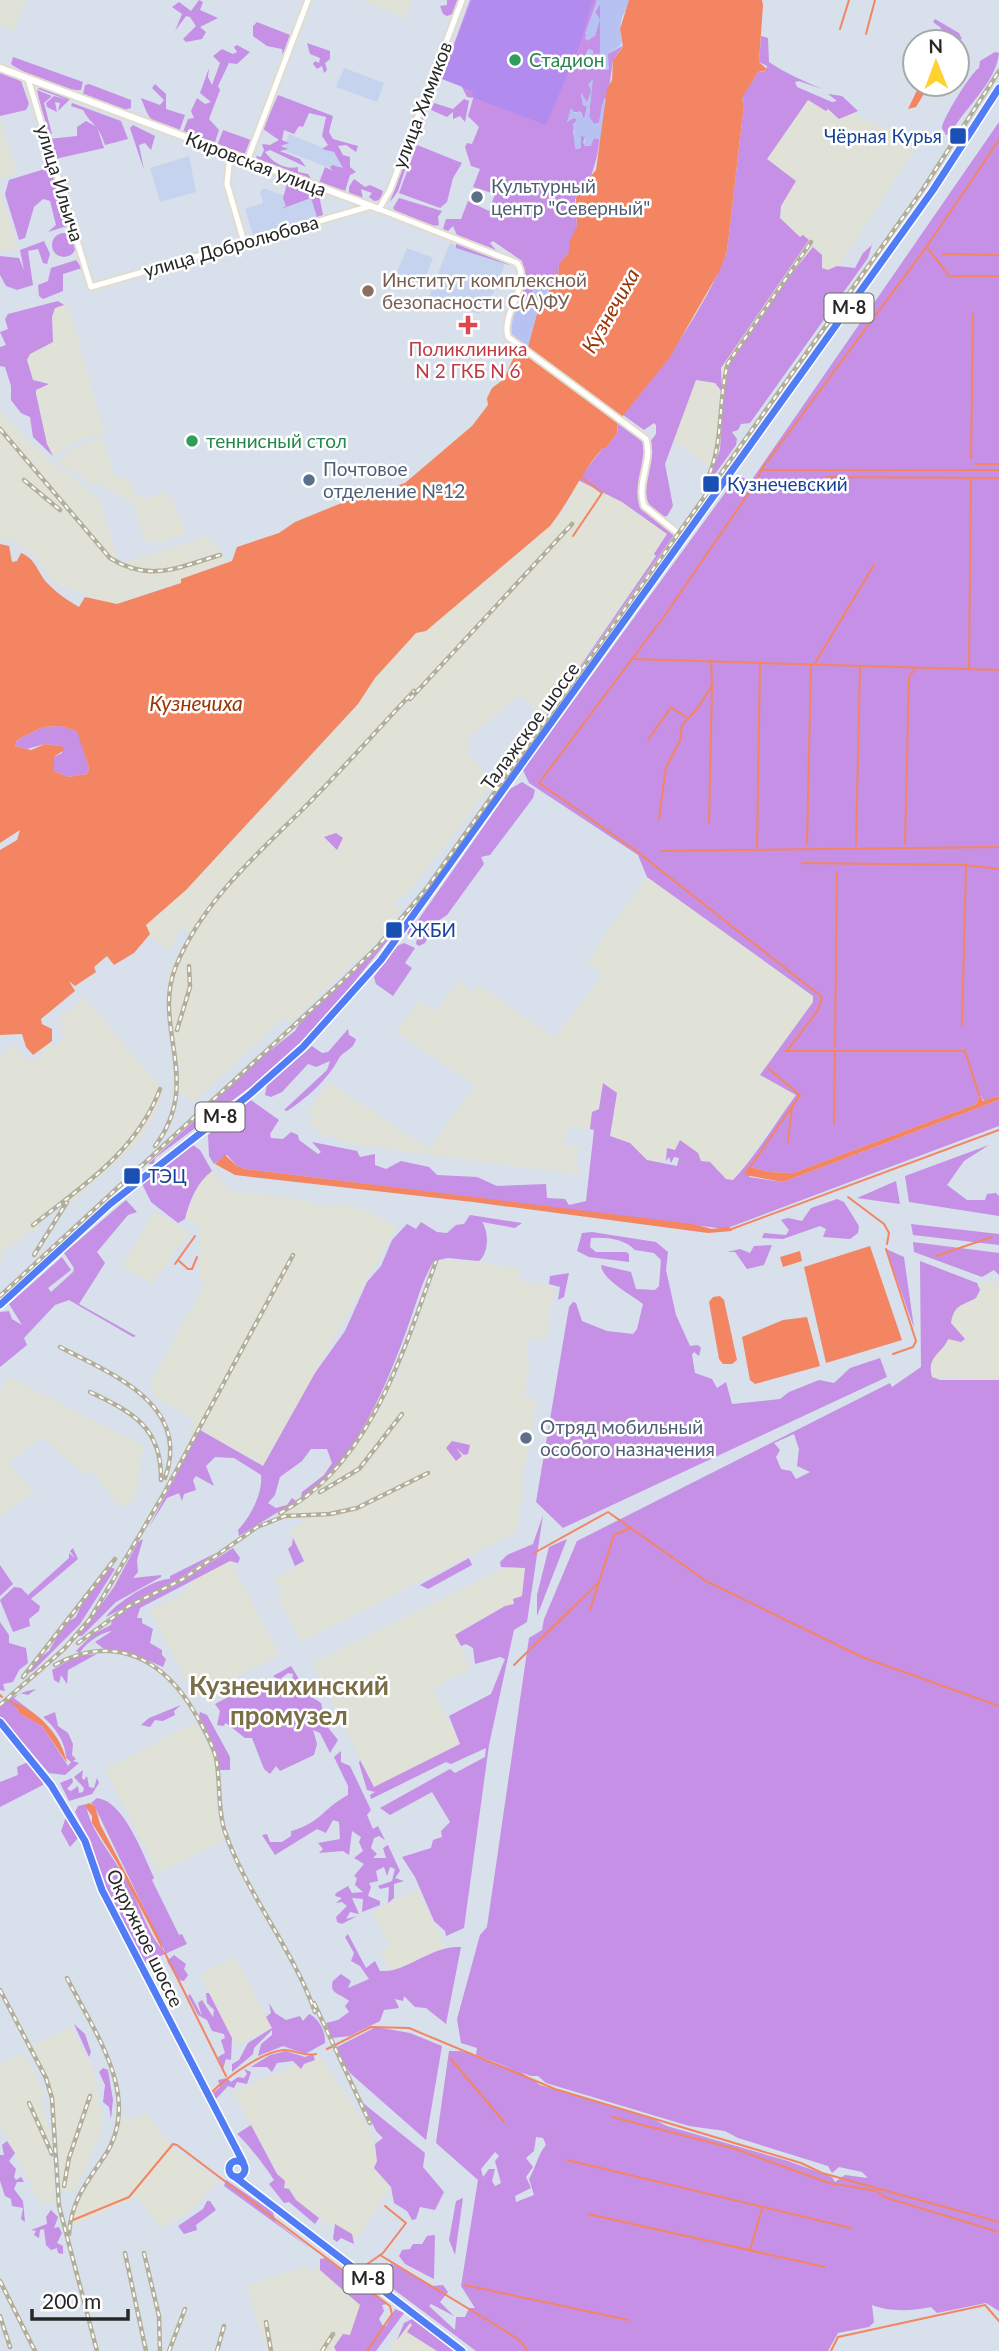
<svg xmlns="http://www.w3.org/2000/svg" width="999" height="2351" viewBox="0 0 999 2351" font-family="Lato,sans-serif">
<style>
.industrial{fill:#e0e2d8}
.education{fill:#c5d3ee}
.green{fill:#c590e5;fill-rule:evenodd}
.sand{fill:#b7c2f2}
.pitch{fill:#b18bed}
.water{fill:#f38563;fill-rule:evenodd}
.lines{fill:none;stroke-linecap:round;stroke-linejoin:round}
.stream{stroke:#f38563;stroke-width:2}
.tertiary-casing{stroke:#e1ddcc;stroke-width:9}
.secondary-casing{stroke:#e1ddcc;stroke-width:10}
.primary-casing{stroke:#fff;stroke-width:10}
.tertiary{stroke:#fff;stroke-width:5}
.secondary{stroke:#fff;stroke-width:6}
.primary{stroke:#507cf6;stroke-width:7}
.rail-casing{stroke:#b2ae9a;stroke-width:4.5}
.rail{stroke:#fff;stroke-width:2;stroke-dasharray:5;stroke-linecap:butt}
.leisure-dot{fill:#2e9e5b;stroke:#fff;stroke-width:2.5}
.transit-dot{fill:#1a4fb4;stroke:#fff;stroke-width:2.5}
.service-dot{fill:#5c6f8a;stroke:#fff;stroke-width:2.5}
.education-dot{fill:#8d6e63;stroke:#fff;stroke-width:2.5}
.health-dot{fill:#e0444e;stroke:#fff;stroke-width:2.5}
.labels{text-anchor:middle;stroke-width:5;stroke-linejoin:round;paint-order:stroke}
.shield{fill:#fff;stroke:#686868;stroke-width:2}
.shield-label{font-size:18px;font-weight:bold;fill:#272727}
.leisure-label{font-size:19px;fill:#27864d;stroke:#fff;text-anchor:start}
.street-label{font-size:19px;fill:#272727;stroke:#fff}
.transit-label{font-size:19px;fill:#164399;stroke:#fff;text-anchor:start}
.service-label{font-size:19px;fill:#4e5e75;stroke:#fff;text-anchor:start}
.education-label{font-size:19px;fill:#785e54;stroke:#fff;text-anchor:start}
.health-label{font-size:19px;fill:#be3a42;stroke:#fff}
.water-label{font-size:21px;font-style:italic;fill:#9a3507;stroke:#fff}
.district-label{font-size:26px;font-weight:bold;fill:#796e46;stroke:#fff}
</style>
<rect width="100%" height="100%" fill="#d7e0eb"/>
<g class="industrial">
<polygon points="0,0 26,0 14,30 10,33 10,28 0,25"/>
<polygon points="362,0 412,0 405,19"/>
<polygon points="765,79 920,142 709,466 637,415"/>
<polygon points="0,116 17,174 0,179"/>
<polygon points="0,189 18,249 0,253"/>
<polygon points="68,304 105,433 74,442 54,457 47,444 36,394 36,390 46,385 44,381 33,380 27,360 30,354 53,342 52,313 55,308"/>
<polygon points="0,410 51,463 66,471 100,501 118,559 115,565 206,537 224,553 222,555 228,562 181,579 182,582 116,604 109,604 54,583 36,558 11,540 0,541"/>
<polygon points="102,437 115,476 129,478 135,497 142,495 144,499 166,492 168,498 172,498 186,533 165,542 145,542 133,503 94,482 90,486 84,482 86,478 61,466 59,461 66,455 65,452"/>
<polygon points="578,480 622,502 667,533 654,553 657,556 544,715 540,715 532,708 531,703 518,696 467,739 470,743 467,753 494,783 404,898 401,896 394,903 401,912 379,939 290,1023 285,1017 194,1101 178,1093 179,1068 166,994 170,970 190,933 180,929 169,952 147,932 146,925 186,890 358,704 374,678 416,633 426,631 550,526 566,507"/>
<polygon points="647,877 813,996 796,1095 749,1159 741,1175 734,1180 725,1179 713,1166 701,1161 698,1153 682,1141 673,1151 670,1146 667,1148 665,1158 660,1162 647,1160 630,1143 610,1136 614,1101 603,1084 599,1110 592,1112 590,1129 568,1127 564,1144 579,1147 576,1167 581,1168 578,1175 343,1143 329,1134 326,1138 319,1133 322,1127 317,1129 308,1123 313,1116 307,1112 329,1082 429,1149 475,1086 396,1032 419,1000 436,1011 458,982 474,992 479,985 555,1038 602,974 586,962"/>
<polygon points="84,997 163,1090 154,1117 137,1143 67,1206 62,1205 37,1225 40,1232 32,1230 1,1254 4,1261 0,1264 0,1056 13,1045 28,1060 34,1061 42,1055 40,1051 51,1043 55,1047 63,1039 60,1018"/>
<polygon points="212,1171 231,1191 293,1198 328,1207 341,1204 365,1210 397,1227 263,1466 200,1430 192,1439 188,1437 193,1427 192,1419 154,1396 151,1390 153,1378 205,1283 200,1280 200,1228 185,1219 188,1204 203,1178"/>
<polygon points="154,1211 190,1232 152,1284 122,1266"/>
<polygon points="440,1260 489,1263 519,1269 520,1281 554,1286 546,1340 530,1338 526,1358 530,1360 524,1397 536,1399 527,1464 523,1465 521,1478 524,1480 517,1532 301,1642 278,1598 283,1595 274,1579 305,1562 289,1530 312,1518 280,1520 277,1513 310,1492 344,1456 390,1377 396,1380"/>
<polygon points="999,1281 999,1380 932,1377 930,1366 935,1353 950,1339 965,1339 951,1323 957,1305 978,1296 980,1290 977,1283"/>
<polygon points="8,1377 144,1446 134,1500 121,1508 90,1469 84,1475 42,1437 9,1464 34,1492 0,1517 0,1391"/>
<polygon points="230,1561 280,1655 195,1698 150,1610 184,1593 193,1579"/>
<polygon points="508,1566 525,1568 522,1596 514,1604 505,1606 462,1629 457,1639 471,1669 433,1689 460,1744 374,1787 313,1663"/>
<polygon points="196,1722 215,1758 215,1804 226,1839 158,1873 105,1769"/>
<polygon points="417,1889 446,1946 390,1973 380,1950 389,1945 372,1912"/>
<polygon points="235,1956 272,2027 236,2046 200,1975"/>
<polygon points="71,2026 95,2073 102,2115 101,2134 76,2190 71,2192 61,2191 54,2096 33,2046"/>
<polygon points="24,2053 46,2095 41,2098 51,2134 52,2145 47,2148 53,2167 55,2203 41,2205 0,2124 0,2063"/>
<polygon points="319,2055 369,2129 389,2190 357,2239 332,2223 329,2226 295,2200 296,2196 289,2189 284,2188 285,2185 233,2092"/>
<polygon points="147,2113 172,2147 215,2178 215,2185 194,2208 160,2229 138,2196 72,2226 75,2205 109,2154 116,2137 120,2117 134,2119"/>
<polygon points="322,2259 380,2305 354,2351 267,2351 246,2285 304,2267 314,2272"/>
<polygon points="406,2323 412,2325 407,2332 437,2351 391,2351 391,2343 399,2337"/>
</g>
<g class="education">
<polygon points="344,68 384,83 377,102 336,87"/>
<polygon points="289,134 350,159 345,174 283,150"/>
<polygon points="189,156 196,192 160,202 150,168"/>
<polygon points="263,188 285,196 315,188 323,215 253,235 245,209 263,203 260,192"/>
<polygon points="450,243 505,264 494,292 479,314 440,299 427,302"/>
<polygon points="407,248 433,258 421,290 393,282"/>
</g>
<g class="green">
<polygon points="199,0 203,2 200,10 218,18 200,27 206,32 202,39 186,42 183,39 196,26 190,17 186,16 175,31 182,14 172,7 179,2 191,11"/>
<polygon points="447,0 459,0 453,14 447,16 443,14 440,6 447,5"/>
<polygon points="470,0 477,0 455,72 446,68 450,53 445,66 440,64 447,51 451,52"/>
<path d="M526 0H597L585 39 595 36 599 18 595 12 600 4V53L592 60 593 52 589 49 583 60 593 64 594 69 599 66 607 70 608 54 624 45 613 60 608 96 604 100 599 123 594 124 589 117 591 93 587 103 581 93 583 105 587 107 584 120 581 112H573L567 121 575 117 577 120 573 131 576 149 580 148 581 135 585 137 583 143 589 146 593 138 599 139C599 159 591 171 588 189L580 192 575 199 577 226 569 252 559 264 558 275 548 290 533 289V300L522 305 516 298 525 274 522 261 493 241 490 243 496 250 457 235 453 226 448 231 443 229 446 219H461L468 201 489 211 495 194 473 187 480 169 471 166 465 147 467 143 472 144 479 127 468 116 475 92 472 98 467 97 461 85 452 82Z"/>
<polygon points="935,19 959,33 962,39 943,42 941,28 933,22"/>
<polygon points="257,22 290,35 283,58 282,49 267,46 253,36 253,26"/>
<path d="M761 36 768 38 769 62C785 73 804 81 822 89L799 81 795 82 797 87 832 102 837 101 828 94 842 96 858 111 839 119 828 109 826 111 808 100 767 159 796 181 781 206 780 218 800 237 803 235 809 240 721 368 722 392 715 383 696 380 665 464 673 506 667 516 660 518C636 495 647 478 652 449L650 442 656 434V425L654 423 644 430 623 415C660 372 708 304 727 251L744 104 742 97 758 72 766 71 767 66 759 62Z"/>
<polygon points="307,43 330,51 330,59 325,63 327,70 324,73 322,66 317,69 313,64 315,61 319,63 320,58 310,54"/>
<polygon points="237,45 250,52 237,64 229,63 218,86 220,90 209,119 219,130 215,142 183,132 188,119 194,118 191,111 197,98 205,104 211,102 200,93 209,68 208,77 212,85 220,63 213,56 222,49 233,54 237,52 234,47"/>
<path d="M995 52 999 53C996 83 965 107 951 133L946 135 942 128C942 120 972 71 979 68L980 61Z"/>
<path d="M13 57 83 82 81 90C68 92 22 73 11 64Z"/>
<polygon points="0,71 21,81 29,104 26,110 0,116"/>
<polygon points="89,84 131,100 131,108 124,110 83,94 85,85"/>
<path d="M155 84 166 94V109L185 115 179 132C150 121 151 124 141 98L160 105 164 100 152 88Z"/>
<polygon points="40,87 70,99 58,111 60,103 55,102 57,112 47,107 46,103 54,96 68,100 38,89"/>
<polygon points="37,90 52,96 44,103 52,134 47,132"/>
<polygon points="431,91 434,96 415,137 414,134"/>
<path d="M278 95 333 116 329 132 333 139 358 146 356 152 346 145 338 146 343 155 350 157V167L356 172 350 175 345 191 319 183 325 167 333 171 330 168 332 165 343 168 334 152 322 149 328 145 322 136 326 117 309 113 303 127 299 126 294 134 284 130 282 140 289 143 281 146 288 149 280 151 300 159 306 167 270 150 265 152C273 163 285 170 298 167V172L308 174 312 180 257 159 256 156 261 157 264 150 262 144 270 145 279 140 263 129Z"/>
<polygon points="464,99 469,101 465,122 460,116 453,119 453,112 447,117 431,110 434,103 453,109"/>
<path d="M72 103 121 121 128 139 105 145C98 123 92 126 83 110L71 106Z"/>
<polygon points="86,121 97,127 104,148 55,159 49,139 77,136 77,127"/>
<path d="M999 122V1096L984 1101 980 1095 976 1104 793 1173 769 1172 751 1167 749 1177 783 1182 999 1100V1126L725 1229 246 1169 237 1166 227 1155 214 1164 209 1156 208 1135 251 1100 279 1120 270 1134 271 1138 283 1139 291 1132 298 1135 299 1140 318 1154 321 1152 312 1142 357 1151 360 1157 375 1154V1165L386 1169 401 1161 429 1167 437 1175 477 1177 497 1186 546 1184 547 1198 565 1199 569 1205 586 1201 594 1130 590 1129 592 1112 599 1109 603 1083 617 1093 610 1136 630 1143 647 1160 677 1166 679 1158 674 1157 671 1163 669 1157 666 1161 667 1148 675 1150 680 1140 698 1153 701 1161 710 1162 726 1179 733 1180C755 1157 775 1124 796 1095L760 1075 813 1002V996L647 877 638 855 529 783 523 770 733 482 741 477 751 481Z"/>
<polygon points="133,125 155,136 151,150 145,143 139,145 144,170 130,128"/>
<polygon points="223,130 251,140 245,154 217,146"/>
<polygon points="414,143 398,191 390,202 409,145"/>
<polygon points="417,145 462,163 453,178 447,202 440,208 399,193"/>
<polygon points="51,167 67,226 48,232 56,225 50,201 43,199 34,207 25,238 19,240 5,194 9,180"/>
<polygon points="354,179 365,187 370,185 383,191 381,200 374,201 369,197 372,193 361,189 363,199 349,194 349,187"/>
<polygon points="288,180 318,190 323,215 317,217 311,198 281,209 286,206 283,198"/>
<path d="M399 198 442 211 438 217 439 225C428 229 400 217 393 208Z"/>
<circle cx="64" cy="245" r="12"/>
<polygon points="456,240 507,261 509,265 456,248"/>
<polygon points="44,241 50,254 47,264 43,263 38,249 28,251 33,285 17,290 6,286 0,275 0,256 19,258 24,270 20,250"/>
<polygon points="872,245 868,258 750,423 741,424 738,430 732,432 737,439 736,445 705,488 720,450 724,381 732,357 779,289 813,247 822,255 822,268 828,270 837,266 855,268 863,253"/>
<polygon points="76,260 82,268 63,274 63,291 43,299 39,296 38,285 48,281 51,268"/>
<polygon points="58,301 64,305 55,308 52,317 53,342 30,354 27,360 33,380 49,384 36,390 36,394 47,444 53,456 33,437 30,417 21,413 11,400 11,386 5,367 0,366 0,347 6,345 0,332 8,329 5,319 8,314"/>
<path d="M619 420 645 442C645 497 622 495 674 535L546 716 656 556 654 554 667 534 622 502 578 480 603 448H606L617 433Z"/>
<polygon points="60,726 78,731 89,768 87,774 68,777 54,771 54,757 62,753 61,746 45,744 27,749 15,746 17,740 43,727"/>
<polygon points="522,782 535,790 533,798 490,855 481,857 484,864 447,915 438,921 425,943 419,946 416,944 418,933 426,926 424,921 412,929 408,936 407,930 416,923 510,789"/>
<polygon points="336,833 343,838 337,850 324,837"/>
<polygon points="400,925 319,1026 253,1085 155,1158 154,1164 148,1164 263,1056 295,1031 299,1024 376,951"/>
<polygon points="404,943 415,948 405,963 412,968 393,996 376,984 374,977 395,947"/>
<path d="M348 1029 349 1035 356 1039C353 1051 343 1050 338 1060 327 1080 307 1098 287 1111L284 1110 327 1070 330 1061 316 1067 308 1064 282 1092 271 1097 265 1095 267 1085 312 1046 322 1053 328 1052Z"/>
<path d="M193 1145 200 1150 212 1171C197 1182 189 1202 185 1219L178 1223 151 1202 142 1184Z"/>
<polygon points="989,1145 964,1161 947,1185 967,1200 985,1200 987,1194 996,1193 999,1196 999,1216 909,1202 905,1176"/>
<polygon points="896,1181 900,1204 857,1198"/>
<polygon points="837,1199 844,1202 859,1226 858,1233 850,1239 823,1237 826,1229 820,1226 783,1239 762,1238 764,1233 786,1235 789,1230 781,1220 788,1218 802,1221 811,1208"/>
<polygon points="126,1200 137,1212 128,1215 97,1252 105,1263 79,1304 136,1336 133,1337 69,1300 55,1305 24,1338 27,1345 0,1367 0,1312 9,1311 12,1319 22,1325 9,1304 62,1257 71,1270 48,1288 51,1292 73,1272 74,1268 64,1253"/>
<path d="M470 1215 522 1223 515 1228 482 1222C489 1232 489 1253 479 1261L448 1258 434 1261C422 1280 416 1305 408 1326 387 1385 355 1463 301 1498L302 1492 324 1475 332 1463 327 1449H311L302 1461 280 1477 275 1495 268 1503 276 1508 287 1505 292 1498 296 1501 239 1536 238 1530C250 1517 263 1494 261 1475L234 1458 215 1457 206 1466 214 1486 196 1476 193 1480 196 1490 184 1494 182 1501 179 1493 167 1498 149 1527 200 1430 263 1466 315 1373 345 1331 367 1282 381 1266 392 1240 407 1224 416 1229 421 1222 437 1232 447 1233 456 1225 464 1224Z"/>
<polygon points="911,1224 999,1234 999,1245 913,1235"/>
<path d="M592 1232 656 1242 668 1252 666 1270 676 1315 690 1346 698 1345 701 1348 699 1356 694 1352 692 1355 695 1373 712 1379 717 1388 726 1382 732 1404 780 1399 789 1392 819 1380 834 1383 850 1368 880 1358 887 1377 563 1528 536 1502 569 1307 573 1302 576 1303 582 1321 607 1331 633 1334 637 1329 643 1304C632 1295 602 1280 601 1265L631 1272 636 1289 655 1290 659 1286 661 1260 654 1253 635 1250C624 1239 608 1237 591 1238L590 1247 596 1252H626L629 1254V1262L589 1257 577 1251 582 1233Z"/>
<polygon points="913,1242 999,1253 999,1275 994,1270 982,1277 914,1252"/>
<polygon points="772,1245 764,1265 747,1269 735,1252 727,1252 740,1249 750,1253 754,1246"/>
<polygon points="886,1249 904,1257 914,1328 888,1254"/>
<path d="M920 1261 977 1283 980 1290 976 1298C962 1306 954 1304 951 1323L965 1339 961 1342 948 1339C943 1353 926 1356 932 1377L940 1380H999V2311L986 2303 937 2313 931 2307C913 2311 889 2312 872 2305L874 2322 869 2327 838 2333 828 2351H476L380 2279 391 2263 433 2286 443 2285 448 2292 440 2302 454 2316 431 2304 429 2306 455 2330 456 2317H465L469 2308H475L461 2286 478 2180 436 2143 449 2051H461L521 2072 540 2085 649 2117 667 2126 788 2161 832 2177 835 2182 845 2175 868 2178 862 2172 839 2167 832 2173 828 2166 738 2138 725 2131 689 2126 546 2083 538 2076H531L476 2055 477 2048 461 2043 457 2019 480 1935 487 1927 529 1638 542 1630 544 1619 577 1541 890 1383 892 1387 921 1367ZM794 1434 799 1449 797 1466 810 1472 796 1479 791 1471 781 1469 776 1457 780 1450 774 1443ZM536 2137 543 2138 546 2145C538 2154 536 2167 529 2179L534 2195 516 2202 515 2196 531 2188 526 2177 533 2167 526 2158 534 2151ZM495 2152 499 2156 495 2161 501 2183 495 2186 492 2181 495 2169H489L483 2177 481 2169Z"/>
<polygon points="569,1273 564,1297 558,1300 560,1287 549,1284 550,1276"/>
<polygon points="452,1441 470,1445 468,1454 464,1455 456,1448 462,1456 456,1461 446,1448"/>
<polygon points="543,1515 527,1622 514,1630 489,1745 464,1928 446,1936 445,1931 434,1921 415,1877 402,1857 431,1848 433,1840 442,1837 441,1831 450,1822 432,1792 390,1815 380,1808 450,1769 455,1773 485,1757 486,1748 451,1764 446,1762 371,1799 370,1795 375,1792 367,1790 359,1763 360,1760 374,1787 460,1744 449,1716 491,1694 505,1659 500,1657 475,1664 473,1648 466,1644 461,1646 455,1635 505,1606 514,1604 513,1599 522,1596 525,1568 501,1567 500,1562 507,1555 533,1544"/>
<polygon points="293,1538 304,1561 295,1566 288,1549 292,1545"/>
<polygon points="143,1539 137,1560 138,1572 133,1578 161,1575 161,1577 116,1602 82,1636 78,1636 114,1587 138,1542"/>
<polygon points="567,1539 537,1616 537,1595 549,1547"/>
<polygon points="73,1548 78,1559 31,1599 40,1606 39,1611 29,1619 30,1626 13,1632 0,1600 14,1587 21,1588 28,1595 69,1558 69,1553 75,1558 70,1551"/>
<path d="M233 1548 240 1558 238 1563 230 1561 140 1608 137 1618H142V1623L153 1629 150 1643 162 1650V1655L166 1659 163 1667 131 1653 95 1650 104 1649 95 1642 112 1631C102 1632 85 1643 80 1653L76 1651 93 1634 111 1625 112 1620 138 1602 176 1585Z"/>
<path d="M216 1553 172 1584 106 1617C113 1605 154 1578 170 1579V1576Z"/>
<polygon points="469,1558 472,1565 428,1589 420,1585"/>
<polygon points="0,1565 13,1584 0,1596"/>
<polygon points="110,1567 115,1569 80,1624 33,1671 26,1674 34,1662 49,1651 63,1625 76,1617 85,1596"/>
<polygon points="0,1622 9,1635 9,1643 26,1648 28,1663 19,1670 13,1682 3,1684 5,1691 0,1690"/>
<polygon points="97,1654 68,1670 67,1684 61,1675 59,1683 54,1680 52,1670 77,1656"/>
<polygon points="291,1666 302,1684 308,1687 307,1694 321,1703 326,1725 338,1740 330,1753 320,1733 313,1730 317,1744 314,1755 280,1771 276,1766 270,1774 264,1769 252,1738 245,1738 226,1723 223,1726 217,1725 220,1711 215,1704 228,1697 251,1698 253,1696 240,1690 266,1679 290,1697 293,1674 288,1673 279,1680 273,1676"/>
<path d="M36 1689 28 1695 20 1693 14 1698 32 1712 13 1702 20 1714 42 1726 68 1766 71 1762 66 1758C66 1742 54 1726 43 1717L55 1712 58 1726 68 1733 73 1744 72 1755 76 1759 73 1761 79 1763 65 1775 49 1773 0 1716V1706C15 1695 18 1693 36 1689Z"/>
<polygon points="181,1705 174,1711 175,1715 163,1721 155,1720 150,1727 141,1725 149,1718"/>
<polygon points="200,1712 207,1715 230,1757 230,1770 219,1770 213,1744 199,1716"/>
<path d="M341 1751V1762L350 1766 371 1810 367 1815 373 1829 378 1826 385 1840 379 1836 374 1838 371 1848 377 1854 373 1858H386L383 1848 388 1845 400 1871 395 1878 404 1881 394 1884V1898L388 1903 389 1887 380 1889 378 1886 392 1881 395 1869 390 1867 387 1876 384 1867 376 1871 378 1881 369 1883 371 1887 368 1896 380 1901V1905L362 1912 363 1899 352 1898 359 1914 350 1912 346 1919 357 1916 342 1924 337 1922 336 1917 347 1906 342 1902 336 1903 342 1898 335 1896 336 1893 348 1886 352 1893 363 1892 355 1885 357 1878 354 1876 364 1864 354 1858 363 1851 359 1842 361 1837 352 1831 349 1855 343 1851 319 1853 323 1849 318 1843 340 1839 339 1822 333 1820 326 1833 317 1829 275 1855 262 1835 267 1834 270 1842H282L291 1836V1831C321 1823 323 1808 348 1795V1786L334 1757Z"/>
<polygon points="28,1762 43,1778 43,1785 0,1807 0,1782 18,1775 17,1767"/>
<polygon points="83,1770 82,1778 84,1780 87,1776 89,1787 94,1788 97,1778 99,1783 92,1794 69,1801 60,1783 72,1778 73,1782 67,1789 71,1791 78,1786 79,1793 83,1792 84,1788 74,1777"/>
<path d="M97 1798C124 1801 143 1855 154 1878L152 1880 179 1935 182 1934 187 1944 145 1963 142 1961 105 1889 91 1842 75 1812 78 1806 86 1804C89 1831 117 1860 130 1887 141 1908 148 1935 165 1952L94 1805 90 1804Z"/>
<polygon points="66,1817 78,1838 70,1847 61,1831"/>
<path d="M348 1934 366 1968 375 1961 380 1971C407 1973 431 1945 461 1947L446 2024 426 2008 415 2007 404 1996 403 2001 395 1999 399 2008 384 2010 380 2021 350 2036 332 2038 326 2023 338 2020 349 2012 345 2006 349 2001C342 1994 328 1994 333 1981L341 1974 351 1981 348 1988 369 1979 360 1966 351 1961 354 1953 345 1937Z"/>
<polygon points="174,1955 186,1964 184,1969 188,1975 184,1981 178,1980 167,1961"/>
<polygon points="206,1993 209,1993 232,2038 231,2060 226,2059 223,2069 218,2057 225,2053 221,2040 225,2038 224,2034 212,2031 207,2020 198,2015 188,1996 190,1994 202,2016 198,2003 202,2000 213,2017 214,2010 207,2003"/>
<path d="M269 2003 275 2013 286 2020 300 2016 303 2021 309 2014C319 2018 326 2033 325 2043L305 2054 283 2046 258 2056 261 2044 272 2035V2030L254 2048 253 2054 232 2072V2064L239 2060 248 2043 272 2028 266 2017 271 2013Z"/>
<polygon points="74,2024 85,2034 91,2052 89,2057"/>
<polygon points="376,2027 410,2033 442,2046 426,2140 350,2073 336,2051 337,2047"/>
<polygon points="286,2051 305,2057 313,2054 315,2060 304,2064 301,2069 293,2061 277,2063 272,2072 267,2067 251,2067 270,2055"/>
<polygon points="103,2068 108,2070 113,2100 111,2119 109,2107 103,2102 105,2085 99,2072"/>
<polygon points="244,2069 251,2072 247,2084 237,2082 234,2088 228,2086 216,2099 213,2093 220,2087 218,2080 227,2078 231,2082 238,2077 244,2078 247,2074"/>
<polygon points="363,2103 425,2153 423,2167 444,2192 435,2210 420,2207 416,2219 412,2220 407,2211 394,2203 391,2187 374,2168 377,2161 375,2144 383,2138 376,2131"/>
<path d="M251 2125 277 2174 285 2181 284 2188 289 2189 296 2200 319 2218 315 2224 289 2202 284 2203 269 2184 274 2180C266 2167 247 2143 237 2134Z"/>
<polygon points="7,2141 15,2153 9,2161 16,2169 14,2177 16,2180 21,2177 24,2182 17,2182 14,2189 23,2201 25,2222 21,2219 23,2208 12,2206 11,2199 5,2196 0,2181 0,2155 4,2155 2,2145"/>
<polygon points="226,2180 273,2212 275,2221 311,2249 224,2186"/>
<polygon points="463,2198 455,2255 449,2240 456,2201"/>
<polygon points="207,2201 210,2201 216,2210 196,2225 197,2230 184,2234 178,2226 203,2209"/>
<polygon points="51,2210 58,2217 54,2228 59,2227 62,2233 57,2243 63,2246 63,2254 58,2253 57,2248 51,2250 46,2245 44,2229 40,2230 39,2238 34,2235 36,2231 31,2230 47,2224 46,2217"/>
<polygon points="335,2224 352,2234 354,2244 341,2238 337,2242 333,2239"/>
<polygon points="435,2235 434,2279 405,2264 399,2256 402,2250 410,2249 413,2244 422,2244 427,2236"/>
<polygon points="325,2258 387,2304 382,2305 384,2311 379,2319 383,2326 386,2326 395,2309 404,2313 376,2351 336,2351 334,2347 343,2334 350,2335 360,2305 320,2270 320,2259"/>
<polygon points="412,2319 416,2320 456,2351 437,2351 407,2332 412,2325 410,2323 397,2340 404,2323"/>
</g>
<g class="sand">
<path d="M597 0H629C628 9 622 14 621 22 617 45 631 40 608 54L609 70 599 66 595 70 594 65 587 64 583 59 588 49 593 50 591 60 600 54V4L595 12 600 20 595 36 587 41 585 33Z"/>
<polygon points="593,79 589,116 594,124 599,123 602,105 608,96 601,143 599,146 599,139 594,138 591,146 584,146 585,137 581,135 581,148 575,149 573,124 577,120 574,118 567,122 571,108 575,113 580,111 584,119 587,107 583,105 581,93 587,102 591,91 588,84"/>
<polygon points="540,286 548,290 538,310 528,347 514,339 508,329 516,298 520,305 533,300 532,288"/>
</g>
<polygon class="pitch" points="472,0 593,0 579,47 546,125 472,97 473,91 442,79"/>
<g class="water">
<path d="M629 0H762L763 5 759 62 768 70 758 72 742 98 744 104 727 251 720 270 670 357 618 422 617 433 606 448H603C581 472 570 501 550 526L426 631 416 633 375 678 358 704 186 890 146 925 150 934 134 953 114 965 107 956 94 967 96 972 75 986 69 981 75 991 41 1019 42 1024 52 1029V1041L33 1055 26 1047 22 1034 0 1035V850L17 840 20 830 0 843V544L9 546 12 562 17 561 21 553C37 560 36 570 47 583 57 593 67 600 79 607L85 597 117 604 181 583V579L232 561 237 547 279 533 295 522 344 502 405 483 472 426 488 405 487 398 492 388 504 379 513 359 528 347 538 310 558 275 559 264 569 252V243L577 226 576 198 580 192 587 190 589 178 596 170 607 89 612 80 613 60 623 47 620 29ZM60 726 77 731 89 768 87 774 68 777 54 771V757L64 750 61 746 45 744 31 750 15 746 17 740 43 727Z"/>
<polygon points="920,84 930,84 916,107 908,109"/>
<polygon points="980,1095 983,1101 999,1096 999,1100 783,1182 745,1175 746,1170 751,1167 769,1172 793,1173 976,1104"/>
<polygon points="225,1155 237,1166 246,1169 692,1224 712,1229 729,1227 732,1231 708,1233 473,1202 235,1175 215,1164"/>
<polygon points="870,1246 902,1340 826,1363 804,1267"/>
<polygon points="800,1251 802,1261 783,1267 780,1257"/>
<polygon points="720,1296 724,1300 737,1360 732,1364 723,1364 719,1359 709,1302 713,1297"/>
<polygon points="807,1317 820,1366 755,1384 750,1380 742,1337 783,1320"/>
<path d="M13 1702C37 1711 61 1733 67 1763L42 1726 20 1714Z"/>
<polygon points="88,1803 95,1806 100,1824 160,1939 164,1953 117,1863 92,1823 92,1816 85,1806"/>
</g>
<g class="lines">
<g class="stream">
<polyline points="840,29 849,0"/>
<polyline points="866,34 875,0"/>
<polyline points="927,247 949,276 999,276"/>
<polyline points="943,254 999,255"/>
<polyline points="971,458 973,314"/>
<polyline points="975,464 999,464"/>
<polyline points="762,470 999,470"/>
<polyline points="826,477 999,478"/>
<polyline points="573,536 602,493 580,476"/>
<polyline points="633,659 999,670"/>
<polyline points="815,663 874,565"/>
<polyline points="969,668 971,478"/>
<polyline points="648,740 671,707 686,717"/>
<polyline points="659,819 666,767 680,741 682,725 698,708 712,685 711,661"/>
<polyline points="709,823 712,686"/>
<polyline points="807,844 811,666"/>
<polyline points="905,844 909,677 915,669"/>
<polyline points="856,845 860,668"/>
<polyline points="757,849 760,663"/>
<polyline points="662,851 999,847"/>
<polyline points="802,863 966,865 999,869"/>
<polyline points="962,1025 966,866"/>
<polyline points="835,1046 837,872"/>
<polyline points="784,1051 965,1051 979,1095"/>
<polyline points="787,1051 818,1010 822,997 635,850 539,783 665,615 757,481 761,470 927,246 999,140"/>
<polyline points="834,1124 835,1053"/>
<polyline points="788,1142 792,1108"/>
<polyline points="748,1170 800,1095 769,1069"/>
<polyline points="848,1197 884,1224 889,1233 887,1244"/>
<polyline points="729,1230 999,1130"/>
<polyline points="886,1249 916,1341 913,1347 893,1354"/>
<polyline points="936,1256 992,1237"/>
<polyline points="179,1261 188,1269 192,1269 197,1257"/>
<polyline points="175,1264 195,1236"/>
<polyline points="534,1553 608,1512 706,1581 862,1657 999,1706"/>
<polyline points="590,1610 614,1535 631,1528"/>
<polyline points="514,1665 598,1583"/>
<polyline points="0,1695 2,1697"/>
<polyline points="10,1701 17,1706"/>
<polyline points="165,1953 226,2076"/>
<polyline points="327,2049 371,2027 409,2028 555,2089 801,2163 822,2173 999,2222"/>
<polyline points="451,2059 504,2122"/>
<path d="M212 2092C226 2078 263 2051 284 2050 295 2050 304 2057 316 2054"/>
<polyline points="612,2117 732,2148 829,2183 877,2191 884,2197 999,2232"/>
<polyline points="567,2160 851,2228"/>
<polyline points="588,2214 825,2267"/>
<polyline points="73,2220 129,2197 173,2144 177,2145 390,2306 392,2314 367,2351"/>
<polyline points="750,2250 762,2209"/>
<polyline points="380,2255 507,2332 522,2342 527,2351"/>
<polyline points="366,2265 383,2253 406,2223 385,2206"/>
<polyline points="465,2285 628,2320"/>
<polyline points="831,2351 838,2337 985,2305 999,2321"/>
</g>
<defs>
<g id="tertiary">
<path d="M462 0 390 190 379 209 517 263C532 284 501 312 508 337L646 439C653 461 636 483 644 506L684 538"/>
<polyline points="28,79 91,287 371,206"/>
<polyline points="230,155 227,184 244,242"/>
<polyline points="247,161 308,0"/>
</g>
<polyline id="secondary" points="0,68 379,209"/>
<g id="primary">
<polyline points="0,1305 110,1204 249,1095 303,1047 381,960 933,190 999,88"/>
<polyline points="0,1722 51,1785 85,1841 102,1890 243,2162"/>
<circle cx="237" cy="2169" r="8"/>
<polyline points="235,2177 462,2351"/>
</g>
</defs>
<use href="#tertiary" class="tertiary-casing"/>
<use href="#secondary" class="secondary-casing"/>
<use href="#primary" class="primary-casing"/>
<use href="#tertiary" class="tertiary"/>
<use href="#secondary" class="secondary"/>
<use href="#primary" class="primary"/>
<defs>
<g id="rail">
<path d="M0 429 110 558C150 583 179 567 220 555"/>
<polyline points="24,480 60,510"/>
<path d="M706 482C725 443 717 403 728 363L811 242"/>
<polyline points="410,699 572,524"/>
<polyline points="177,1030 190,987 189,966"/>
<path d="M155 1146C204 1081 151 1027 176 966 202 903 253 858 301 811 340 772 376 731 414 691"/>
<path d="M33 1225C84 1185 137 1151 160 1089"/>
<polyline points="34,1255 67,1202"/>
<polyline points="0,1296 339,984 378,946 426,889 923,189 999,71"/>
<path d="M60 1347C111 1374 192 1404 165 1478"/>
<path d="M90 1392C132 1412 162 1427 161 1480"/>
<polyline points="320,1492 359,1469 402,1414"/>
<path d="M280 1513C370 1466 404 1350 436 1261"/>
<polyline points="78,1643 129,1606 183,1579 257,1527 285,1516 330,1514 357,1508 428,1473"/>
<path d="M55 1665C115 1632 165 1660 196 1715 204 1729 212 1743 216 1758 221 1783 217 1808 225 1832 246 1893 294 1951 315 2012"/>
<polyline points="23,1677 115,1559"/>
<polyline points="0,1705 64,1649 90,1619 162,1497 293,1255"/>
<path d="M67 1978C94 2032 144 2098 104 2157 86 2183 71 2202 69 2234"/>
<polyline points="0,1990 46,2078 52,2098 59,2206 97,2351"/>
<polyline points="314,2003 370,2123"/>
<polyline points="29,2103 52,2154"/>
<polyline points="64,2186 69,2158 90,2096"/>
<polyline points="125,2253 146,2351"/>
<polyline points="144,2253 159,2316 160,2351"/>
<polyline points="0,2281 35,2351"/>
<polyline points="0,2316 10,2347"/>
<polyline points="266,2322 271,2351"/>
<polyline points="169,2351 185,2309"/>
<polyline points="217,2351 224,2326"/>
<polyline points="322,2351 333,2334"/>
</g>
</defs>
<use href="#rail" class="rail-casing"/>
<use href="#rail" class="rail"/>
</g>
<g class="leisure-dot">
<circle cx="515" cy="60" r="7"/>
<circle cx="192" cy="441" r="7"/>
</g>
<g class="transit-dot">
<rect x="949" y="127" width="18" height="18" rx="3.5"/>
<rect x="702" y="475" width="18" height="18" rx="3.5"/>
<rect x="385" y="921" width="18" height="18" rx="3.5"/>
<rect x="123" y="1167" width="18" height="18" rx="3.5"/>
</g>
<g class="service-dot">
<circle cx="477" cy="197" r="7"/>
<circle cx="309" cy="480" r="7"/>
<circle cx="526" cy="1438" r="7"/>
</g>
<circle class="education-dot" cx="368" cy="291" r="7"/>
<path class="health-dot" d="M464.5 314.5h7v7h7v7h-7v7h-7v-7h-7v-7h7z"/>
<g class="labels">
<g class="shield">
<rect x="824.5" y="293.5" width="49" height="29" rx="5"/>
<rect x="195.5" y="1102.5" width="49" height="29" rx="5"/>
<rect x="343.5" y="2264.5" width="49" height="29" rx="5"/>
</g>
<g class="shield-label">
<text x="849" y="314">М-8</text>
<text x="220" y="1123">М-8</text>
<text x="368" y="2285">М-8</text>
</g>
<g class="leisure-label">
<text x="529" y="67">Стадион</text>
<text x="206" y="448">теннисный стол</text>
</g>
<g class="street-label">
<text transform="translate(422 105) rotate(-69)" y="7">улица Химиков</text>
<text transform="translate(256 164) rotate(21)" y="7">Кировская улица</text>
<text transform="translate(60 183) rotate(73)" y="7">улица Ильича</text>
<text transform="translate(231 246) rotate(-16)" y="7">улица Добролюбова</text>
<text transform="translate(530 726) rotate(-54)" y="7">Талажское шоссе</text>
<text transform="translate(145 1938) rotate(64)" y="7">Окружное шоссе</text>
</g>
<g class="transit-label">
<text x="942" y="143" text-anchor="end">Чёрная Курья</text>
<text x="727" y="491">Кузнечевский</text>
<text x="410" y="937">ЖБИ</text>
<text x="148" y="1183">ТЭЦ</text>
</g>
<g class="service-label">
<text x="491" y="193">Культурный<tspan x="491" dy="22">центр "Северный"</tspan></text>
<text x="323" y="476">Почтовое<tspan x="323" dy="22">отделение №12</tspan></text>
<text x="540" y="1434">Отряд мобильный<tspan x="540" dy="22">особого назначения</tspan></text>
</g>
<g class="education-label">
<text x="382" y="287">Институт комплексной<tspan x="382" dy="22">безопасности С(А)ФУ</tspan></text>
</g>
<g class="health-label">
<text x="468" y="356">Поликлиника<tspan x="468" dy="22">N 2 ГКБ N 6</tspan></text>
</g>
<g class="water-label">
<text transform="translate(611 311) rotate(-60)" y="7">Кузнечиха</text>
<text x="196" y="711">Кузнечиха</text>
</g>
<g class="district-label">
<text x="289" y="1695">Кузнечихинский<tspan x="289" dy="30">промузел</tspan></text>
</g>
</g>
<g transform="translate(936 63) rotate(359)"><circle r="33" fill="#ffffff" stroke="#a9a9a9" stroke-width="2"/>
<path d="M0-5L12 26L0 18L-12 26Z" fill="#ffd22f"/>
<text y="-10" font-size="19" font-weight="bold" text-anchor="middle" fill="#272727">N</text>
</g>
<path d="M32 2309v10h96v-10" fill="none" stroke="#272727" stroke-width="3.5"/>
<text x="42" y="2309" font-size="21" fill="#272727" stroke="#ffffff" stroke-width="5" paint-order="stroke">200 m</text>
</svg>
